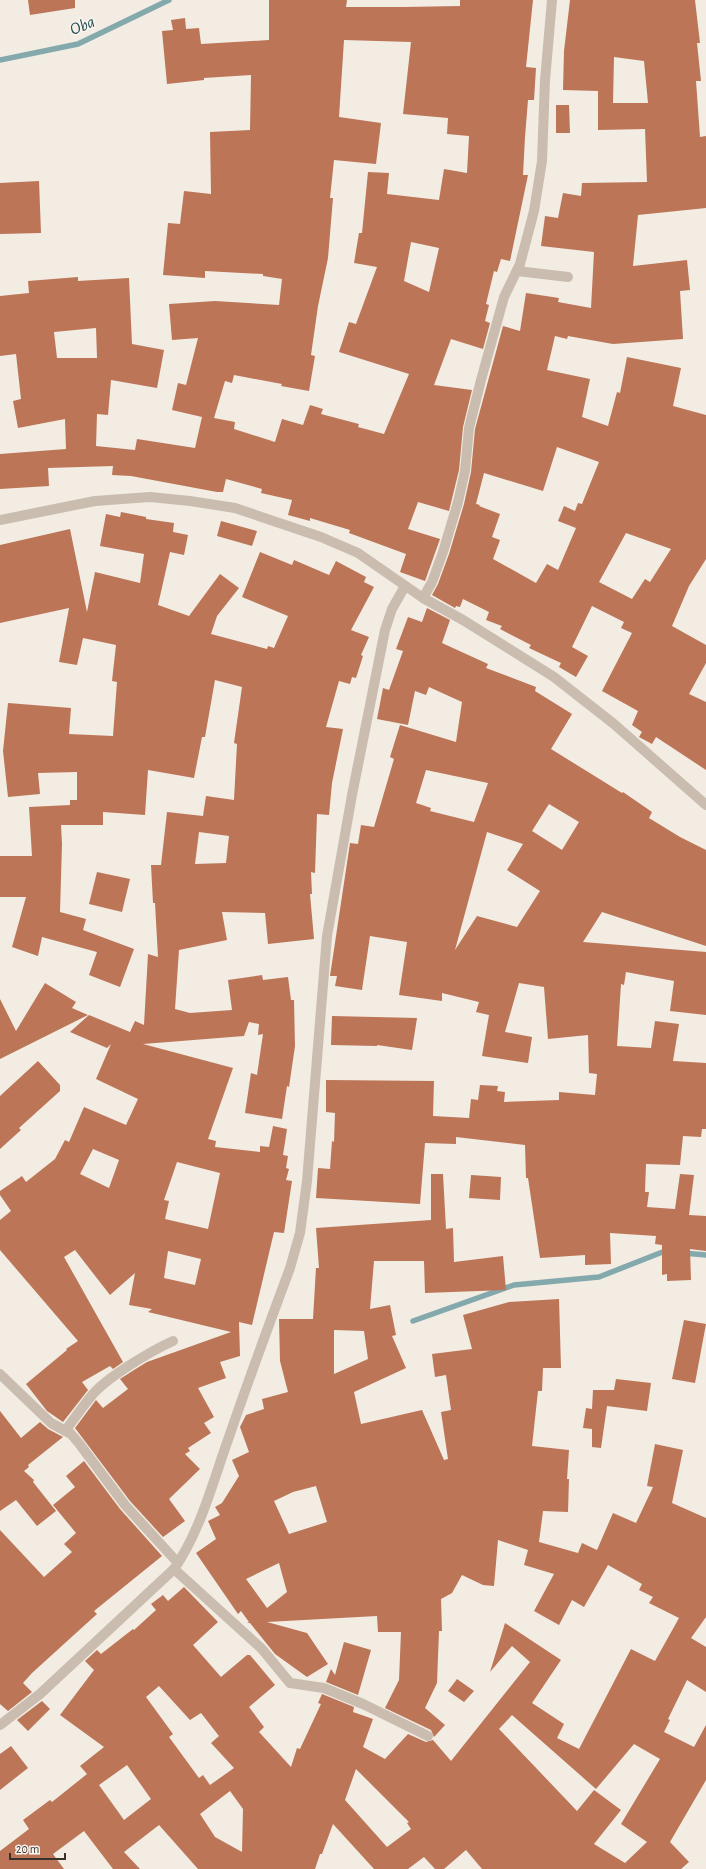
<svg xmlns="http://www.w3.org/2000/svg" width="706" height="1869" viewBox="0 0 706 1869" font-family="'Alegreya Sans',sans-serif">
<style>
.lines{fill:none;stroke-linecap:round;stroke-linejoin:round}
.stream{stroke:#84a9ad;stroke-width:5.5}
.building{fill:#bc7557;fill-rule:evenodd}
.minor{stroke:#cabdaf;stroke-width:10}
.labels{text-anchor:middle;stroke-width:3;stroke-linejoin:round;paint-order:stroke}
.water-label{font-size:17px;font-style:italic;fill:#255157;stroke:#faf5ef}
</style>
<rect width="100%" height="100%" fill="#f2ece3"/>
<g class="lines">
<g class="stream">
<polyline points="0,60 78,44 169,0"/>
<polyline points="683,1253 706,1255"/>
<polyline points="413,1321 514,1285 599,1277 665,1251 669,1251"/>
</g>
</g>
<g class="building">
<polygon points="28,0 75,0 75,8 30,15"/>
<path d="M269 0H347L346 7H404L460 6V0H533L526 67 536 68 534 100H528L525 137 523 175H528L510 261 501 259 497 272 494 271 486 304 489 305 485 321 490 323 483 349 451 339 434 385 472 390 463 427 459 470 449 511 418 502 408 529 440 539 425 581 400 572 406 554 349 533 350 530 310 518V521L288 515 292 500 261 493 262 489 226 479 223 492H217L131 476 112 475 113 466 48 468 49 486 0 489V454L66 449 65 419 18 428 13 401 21 399 16 354 0 356V296L29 293 28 281 78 277V281L129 278 132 344 164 350 157 388 111 380 108 415 97 414 96 446 135 450 137 439 195 448 202 417 172 410 178 383 186 385 198 338 172 340 169 304 215 301 279 305 282 279 263 276V274L205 271V278L163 275 168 223 180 224 184 191 211 194 210 132 250 130 251 75 204 78V80L167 84 162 31 173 30 171 20 185 18 186 29 199 28 201 44 269 40ZM344 40 411 42 403 114 448 118 447 134 469 136 467 173 444 169 439 200 387 194 389 173 368 172 362 233H359L354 263 377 267 356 324 349 322 339 352 409 374 384 434 358 427 359 424 321 414 323 409 310 405 303 425 282 419 275 442 234 429 235 422 214 418 225 381 232 383 234 375 282 384 281 386 309 391 315 356 311 355 318 306 328 258 333 198H330L334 160 376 164 381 123 339 117ZM411 242 439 248 429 292 404 281ZM96 328 97 358H57L54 332Z"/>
<path d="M570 0H695L700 43H697L701 81H696L700 137 706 136V208L638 215 633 266 687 260 690 290 680 291 683 339 613 344 568 336 567 339 555 336 547 370 590 379 582 417 608 426 617 392 620 393 627 357 681 368 673 406 706 415V559L689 586 672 626 706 645V663L689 694 706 702V770L656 737 652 744 639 737 642 732 632 725 638 711 602 691 632 633 621 628 624 622 592 606 572 647 588 656 576 677 559 667 561 663 529 648 531 645 500 629 502 626 486 620 489 612 463 599 460 607 456 606 455 608 432 595 438 584 449 554 464 504 471 472 475 429 503 326 520 331 526 293 559 298 558 302 591 308 594 252 541 246 545 216 558 218 563 193 581 196 582 183 647 182 645 129 598 130V91L563 90 564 51ZM614 57 644 61 648 103H613ZM557 447 599 462 582 504 578 503 575 511 564 506 558 521 576 528 558 570 547 564 536 583 493 559 500 540 492 537 500 514 479 506 480 505 476 504 484 473 543 491ZM626 533 671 549 650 582 645 579 632 599 599 582Z"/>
<polygon points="556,105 569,105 570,133 556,133"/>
<polygon points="39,181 41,233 0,234 0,183"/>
<path d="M121 512 146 517V519L174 523 173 532 188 535 184 555 170 552 158 605 189 616 220 574 239 588 217 616 211 634 267 649 268 646 274 648 288 616 242 597 260 552 292 565 294 560 329 575 336 561 366 577 364 582 374 587 351 630 369 637 361 655 363 656 356 678 352 677 350 684 339 681 326 727 343 729 332 783 329 815 317 814 315 873 311 872 312 894H310L314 939 268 944 265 913 222 912 227 940 179 950 175 1009 190 1013 232 1010 228 980 262 975 263 980 288 977 291 1000H294L295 1046 289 1087 287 1086 282 1119 245 1113 251 1073 257 1075 263 1034 258 1035 259 1024 249 1022 244 1036 143 1044 233 1068 208 1139 216 1141 215 1147 260 1152V1146L269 1147 273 1126 287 1129 283 1155 288 1156 286 1168 289 1169 286 1180 292 1181 284 1233 274 1232 252 1325 239 1322 240 1356 220 1362 226 1378 198 1388 214 1417 204 1423 211 1433 188 1448 190 1451 185 1454 200 1469 169 1499 185 1521 163 1537 130 1501 75 1428 96 1400 103 1408 128 1389 120 1379 134 1370 147 1362 231 1332 148 1312 152 1309 129 1305 135 1273 110 1295 75 1250 64 1257 123 1362 113 1369 110 1366 82 1382 88 1390 63 1422 47 1411 26 1384 67 1350 66 1349 78 1341 0 1250V1220L11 1211 0 1195V1191L22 1176 26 1182 55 1159 65 1140 69 1142 84 1107 126 1125 138 1099 96 1079 111 1044 107 1048 70 1032 89 1015 130 1032 135 1021 144 1025 148 954 158 957 155 903H153L151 865H161L167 812 203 816 206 796 234 800 237 744 234 743 242 687 215 680 205 737H202L194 778 148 770 145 815 103 812V825H61L62 844 60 912 86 919 83 930 134 949 120 987 89 975 97 952 42 937 38 956 12 947 26 897H0V856H32L29 807 70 805V800H77V772L38 773 40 794 8 797 3 751 8 703 71 708 69 734 113 736 117 682 112 681 116 645 83 638 77 665 59 662 69 608 0 623V545L70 529 87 612 95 572 140 583 144 554 100 546 106 514 120 517ZM199 832 229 836 226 863 195 864ZM93 1149 119 1160 109 1188 80 1174ZM177 1162 220 1173 208 1229 165 1219 169 1201 164 1200ZM168 1251 201 1259 195 1285 164 1278Z"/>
<polygon points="221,521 257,531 252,546 217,536"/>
<path d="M427 608 450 620 442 643 488 664 486 668 536 687 535 691 572 714 551 749 622 793 623 792 652 812 649 818 680 837 706 850V946L602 912 583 942 706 952V1015L670 1011 674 981 626 972 624 985 621 984 617 1046 651 1048 655 1021 679 1024 673 1061 706 1063V1129H702L701 1137 683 1136 680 1165 646 1164 645 1192H649L647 1207 675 1209 680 1174 694 1175 689 1215 706 1216V1251L690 1249 691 1280 667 1281V1274L662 1275V1245L655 1244 656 1236 610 1233 611 1264 585 1265V1255L540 1258 528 1178H526L525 1145 456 1137V1144L425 1143 420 1204 316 1198 318 1168 330 1169 332 1141 334 1142 335 1113 326 1112V1080L434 1081 433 1116 469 1118 471 1099 478 1100 480 1085 498 1086 497 1091 505 1092 504 1102 559 1100V1092L595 1095 597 1074 589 1073 588 1035 548 1039 544 987 519 983 505 1032 532 1037 528 1063 482 1056 489 1015 476 1012 479 1002 442 993V1001L399 995 407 942 370 936 362 990 335 986 337 976H330L350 843 358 844 361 825 374 827 394 759 390 757 400 725 456 742 462 702 429 687 426 695 415 691 408 725 377 719 383 688 389 690 403 651 396 649 408 617 422 622ZM426 770 488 783 474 822 430 811 431 808 416 803ZM549 804 579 822 562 850 532 831ZM487 832 523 844 507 870 540 891 517 927 477 916 455 950Z"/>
<polygon points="97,872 130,879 122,912 89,904"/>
<polygon points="45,983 76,1002 72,1008 88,1015 0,1059 0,999 16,1031"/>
<polygon points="332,1016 417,1018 412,1050 377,1045 377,1046 331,1045"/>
<polygon points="38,1061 60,1085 60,1091 19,1128 21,1130 0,1149 0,1096"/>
<path d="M431 1174H443L446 1229 453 1228 454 1262 503 1256 506 1290 425 1293 424 1261H374L370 1309 390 1305 396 1335 392 1336 406 1368 354 1392 361 1424 422 1410 444 1460 448 1459 441 1412 451 1410 446 1375 435 1377 432 1354 472 1349 463 1315 509 1302 559 1299 561 1368H543L542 1391H538L532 1446 569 1450 567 1479H569L568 1512 543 1511 539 1542 578 1553 582 1543 597 1550 613 1513 636 1523 653 1487 647 1486 655 1444 683 1450 672 1503 706 1518V1617L691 1638 706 1647V1692L687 1680 668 1719 670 1720 664 1732 694 1747 706 1725V1780L670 1842 689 1862 681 1869H482L466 1850 444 1869H435L424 1857 408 1869H374L333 1824 322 1854H320L315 1869H198L159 1825 124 1852 140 1869H113L84 1831 53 1854 64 1869H0V1851L29 1829 23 1820 50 1800 52 1802 87 1774 80 1766 104 1747 60 1715 94 1670 85 1661 97 1650 101 1654 133 1629 134 1630 156 1610 151 1604 163 1595 168 1601 184 1587 218 1622 193 1645 221 1677 247 1655H250L275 1685 249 1707 264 1727 259 1732 291 1767 297 1748 300 1749 321 1704 318 1703 322 1694 354 1707 353 1712 373 1719 363 1747 385 1759 408 1734 426 1742 433 1740 451 1761 530 1662 512 1646 490 1672 505 1623 561 1660 532 1703 564 1724 557 1738 579 1749 631 1649 655 1661 679 1618 649 1603 653 1597 639 1590 642 1584 608 1565 584 1607 572 1600 559 1625 534 1611 554 1574 524 1565 528 1550 498 1540 494 1586 483 1585 462 1575 452 1593 441 1599 442 1631H439L437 1683 425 1708 445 1725 434 1737 431 1730 385 1708 399 1680 401 1632H378L377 1616 267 1622 307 1633 328 1664 307 1677 275 1654 250 1623H247L249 1622 241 1611 238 1614 196 1553 216 1539 208 1521 220 1515 215 1507 222 1503 239 1476 232 1460 249 1452 240 1427 246 1415 264 1409 262 1399 288 1392 280 1361 279 1319H313L316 1268H319L316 1228 431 1220ZM334 1330 364 1331 368 1359 334 1374ZM316 1486 327 1522 289 1534 274 1501 293 1492ZM279 1563 287 1592 267 1608 246 1579ZM159 1686 190 1720 201 1713 219 1736 211 1743 234 1768 210 1785 203 1775 199 1778 169 1737 173 1734 146 1697ZM512 1715 596 1789 634 1744 660 1759 621 1824 647 1842 625 1863 594 1844 621 1810 594 1790 577 1811 499 1729ZM127 1765 151 1799 124 1820 99 1785ZM356 1769 409 1822 407 1823 411 1829 387 1847 345 1800ZM230 1791 243 1809 242 1852 215 1837 200 1814Z"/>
<polygon points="471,1175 501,1177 500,1200 469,1198"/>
<polygon points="684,1320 706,1324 695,1383 672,1379"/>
<polygon points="616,1379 651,1383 647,1411 607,1406 601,1448 592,1447 592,1429 583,1428 586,1408 592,1409 593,1390 614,1390"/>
<polygon points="0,1411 21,1438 40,1422 48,1429 63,1437 28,1465 29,1467 24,1471 34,1480 33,1482 56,1511 37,1526 16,1500 0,1511"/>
<polygon points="84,1461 120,1509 162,1556 94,1611 97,1614 32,1673 23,1683 32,1692 8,1711 0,1704 0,1530 44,1577 72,1552 64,1544 76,1533 53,1505 75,1487 66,1476"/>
<polygon points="344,1642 371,1650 358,1695 326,1682 331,1669 335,1675"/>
<polygon points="457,1679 474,1691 464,1702 448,1691"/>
<polygon points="42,1701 50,1709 28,1731 17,1720"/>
<polygon points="11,1746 28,1768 0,1790 0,1754"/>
</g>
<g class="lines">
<g class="minor">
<polyline points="517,271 568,277"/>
<polyline points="0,520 95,501 150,497 190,501 235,508 321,537 358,553 423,598 463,620 554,677 614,724 706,805"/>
<polyline points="423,598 432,582 443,552 458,502 465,471 469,428 481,380 504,297 520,264 534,211 542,161 545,80 552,0"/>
<polyline points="0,1374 51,1423 71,1434 78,1442 125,1505 178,1563"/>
<path d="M65 1431C74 1419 83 1406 93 1394 109 1376 151 1351 173 1341"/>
<polyline points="174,1569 262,1649 290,1683 324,1688 363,1704 428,1736"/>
<path d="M0 1725 40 1694 174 1569C201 1530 213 1481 229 1437 248 1381 269 1325 290 1268L300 1233 307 1181 327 936 352 795 385 630 392 609 405 586"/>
</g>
</g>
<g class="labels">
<g class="water-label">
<text transform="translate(82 25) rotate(-22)" y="6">Oba</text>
</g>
</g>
<path d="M10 1853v6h55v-6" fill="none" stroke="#39312c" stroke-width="2"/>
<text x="16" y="1853" font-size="12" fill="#39312c" stroke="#faf5ef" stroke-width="3" paint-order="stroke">20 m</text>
</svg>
